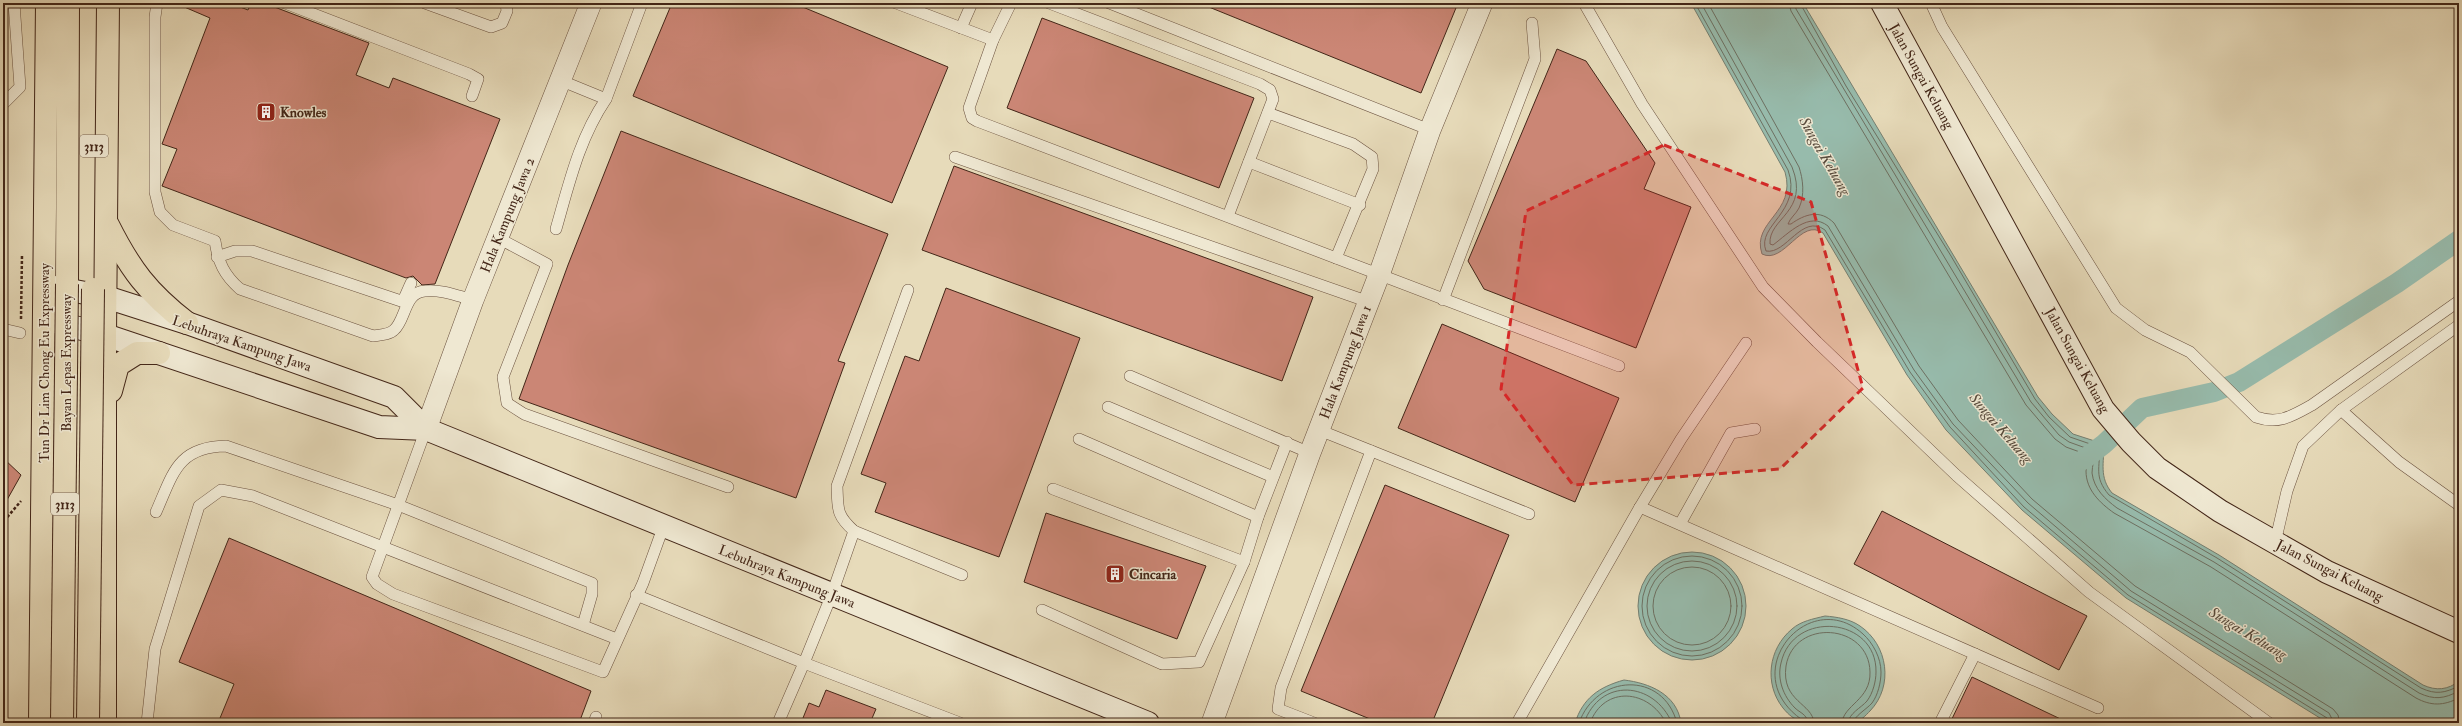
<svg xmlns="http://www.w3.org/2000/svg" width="2462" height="726" viewBox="0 0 2462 726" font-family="'IM FELL Double Pica',serif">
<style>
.water{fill:#97bbac;stroke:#757f71}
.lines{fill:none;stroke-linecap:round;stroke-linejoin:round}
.shore{stroke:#6d7062;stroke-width:1}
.canal{stroke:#97bbac;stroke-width:20}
.building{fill:#cb8675;stroke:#432618}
.lane-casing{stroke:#6c5340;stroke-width:12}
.street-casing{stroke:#6c5340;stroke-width:22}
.secondary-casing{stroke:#432618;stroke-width:24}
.highway-casing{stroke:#432618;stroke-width:24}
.path{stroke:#432618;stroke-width:2.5;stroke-dasharray:3 2;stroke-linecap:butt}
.lane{stroke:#efe8d2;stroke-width:11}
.street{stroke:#efe8d2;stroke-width:21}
.secondary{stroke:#efe8d2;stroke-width:22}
.highway{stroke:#e7dbba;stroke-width:22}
.highway-bridge-casing{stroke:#432618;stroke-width:24;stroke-linecap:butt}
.highway-bridge{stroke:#e7dbba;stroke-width:22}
.marked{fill:#d62828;fill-opacity:0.2;stroke:#d62828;stroke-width:3;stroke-dasharray:8 5;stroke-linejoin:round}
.labels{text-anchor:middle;stroke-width:3;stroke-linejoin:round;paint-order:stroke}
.shield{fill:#efe8d2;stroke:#776050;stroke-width:1}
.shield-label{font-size:13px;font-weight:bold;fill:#432618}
.street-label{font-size:14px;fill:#432618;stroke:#efe8d2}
.poi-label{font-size:14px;font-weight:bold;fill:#432618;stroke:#efe8d2;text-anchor:start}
.water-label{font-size:15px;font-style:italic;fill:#584b3d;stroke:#efe8d2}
</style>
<rect width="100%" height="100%" fill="#e7dbba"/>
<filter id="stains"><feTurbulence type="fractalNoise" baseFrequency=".005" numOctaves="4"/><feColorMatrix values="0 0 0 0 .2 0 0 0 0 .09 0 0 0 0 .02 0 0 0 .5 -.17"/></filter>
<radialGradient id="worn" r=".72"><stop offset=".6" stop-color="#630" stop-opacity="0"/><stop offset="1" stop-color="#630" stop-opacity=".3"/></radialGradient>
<g class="water">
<path d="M1691 3H1803L2038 397 2052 414 2073 434 2104 444C2104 463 2099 477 2112 493L2219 555 2423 685C2436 691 2448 690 2459 681V723H2328L2126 598 2022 510 1946 430 1907 375 1823 233C1801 217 1784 265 1762 254 1751 221 1797 213 1785 172Z"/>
<circle cx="1692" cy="606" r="54"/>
<path d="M1825 616C1837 617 1850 619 1860 626 1888 645 1894 686 1870 711 1866 715 1860 722 1853 723 1844 725 1833 723 1823 723 1805 723 1795 723 1783 708 1764 684 1768 649 1792 629 1801 621 1813 619 1825 616Z"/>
<path d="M1624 680C1649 683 1677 694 1681 723H1575C1583 698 1599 687 1624 680Z"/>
</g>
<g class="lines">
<g class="shore">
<path d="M1695 3 1788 170C1803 212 1756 225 1766 251 1786 255 1802 213 1825 230L1910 372 1950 427 2024 507 2128 595 2327 718 2329 723"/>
<path d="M1701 3 1792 167C1810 212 1768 218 1770 244L1773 245C1789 233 1809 211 1828 226L1914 370 1953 424 2028 503 2131 591 2329 713 2334 723"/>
<path d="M1708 3 1799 167C1803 179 1805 195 1799 208 1796 214 1790 218 1788 224H1791C1805 214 1820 209 1834 223L1919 366 1958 420 2032 499 2135 586 2333 709 2338 715 2340 723"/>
<path d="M1789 3 1791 11 2026 405 2055 439 2066 447 2088 455C2088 461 2087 466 2086 471 2086 490 2100 503 2114 513L2211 567 2416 698C2431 706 2443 706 2459 698"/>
<path d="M1795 3 1796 9 2031 402 2059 435 2069 442 2094 451C2095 458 2092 466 2092 473 2094 489 2105 499 2117 508L2214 562 2419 693C2434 700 2444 699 2459 691"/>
<path d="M1800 3 1846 86 1951 256 2035 399 2049 417 2070 437 2099 447C2101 468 2093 476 2109 495L2217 558 2421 688C2436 695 2445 693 2459 686"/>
<circle cx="1692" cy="606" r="50"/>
<circle cx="1692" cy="606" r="45"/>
<circle cx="1692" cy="606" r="39"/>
<path d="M1579 723C1596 674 1663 670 1677 723"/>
<path d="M1584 723C1600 677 1654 681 1672 723"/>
<path d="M1590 723C1604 685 1649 689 1666 723"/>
<path d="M1803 723 1801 719C1735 672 1809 585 1863 634 1873 643 1881 658 1881 672 1881 682 1878 695 1872 703 1867 709 1854 716 1853 723"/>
<path d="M1808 723C1807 714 1800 713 1795 708 1783 696 1777 679 1781 663 1793 609 1877 617 1876 672 1876 681 1873 693 1867 701 1861 708 1849 713 1848 723"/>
<path d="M1814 723C1813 703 1781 702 1786 666 1794 618 1869 623 1870 672 1871 700 1843 705 1842 723"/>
</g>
<polyline class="canal" points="2083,460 2104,444 2142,408 2214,392 2239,382 2397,283 2459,240"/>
</g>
<g class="building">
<polygon points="175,3 230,3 248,10 251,3 264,3 369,43 356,75 389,88 393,78 500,119 435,284 422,285 413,276 406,278 162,186 177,149 162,144 210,18"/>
<polygon points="672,3 793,3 948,67 892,203 633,96"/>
<polygon points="1199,3 1458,3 1421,93"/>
<polygon points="1042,18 1254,98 1219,188 1007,108"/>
<polygon points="1557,49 1586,61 1655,163 1644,189 1691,207 1636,348 1484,289 1468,261"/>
<polygon points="621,131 888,234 838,361 845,363 796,498 519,399 568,265"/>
<polygon points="954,166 1313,297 1282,381 922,250"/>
<polygon points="946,288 1080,338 999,557 875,512 886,483 861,474 905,356 919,361"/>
<polygon points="1442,324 1619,398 1575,502 1398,428"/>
<polygon points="3,458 21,475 3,507"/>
<polygon points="1385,485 1509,535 1432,723 1380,723 1301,691"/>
<polygon points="1882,511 2087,616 2059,670 1854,564"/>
<polygon points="1046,513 1206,566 1177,639 1024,582"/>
<polygon points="229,538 591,691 579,723 218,723 234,684 179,662"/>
<polygon points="1972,677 2069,723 1950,723"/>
<polygon points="826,690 876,709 870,723 801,723 809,703 819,707"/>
</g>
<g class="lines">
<defs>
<g id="lane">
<path d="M157 3 155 17V192L160 212 173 225 215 241C218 262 224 275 240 289L373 336C380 335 389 335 394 330 406 320 404 292 425 291 441 289 458 296 473 300"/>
<polyline points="285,3 469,74 478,79 472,96"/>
<polyline points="425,3 491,27 502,23 507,11 506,3"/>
<polyline points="896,3 993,40 1011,3"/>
<polyline points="1049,3 1260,84 1270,90 1273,99 1228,216"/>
<polyline points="1109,3 1430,130"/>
<polyline points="1584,3 1642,104 1763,287 1817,342 1956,475 2089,592 2269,723"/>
<path d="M1931 3 1942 27 2116 308 2145 330 2190 352 2256 417C2279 425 2292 416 2312 405L2459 301"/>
<polyline points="961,28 972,3"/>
<polyline points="993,40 969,108 972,118 977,121 1619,366"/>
<polyline points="606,99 642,3"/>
<polyline points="3,104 20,87 14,3"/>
<polyline points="1268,113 1353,144 1372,157 1373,169 1336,258"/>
<polyline points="955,157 1369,302"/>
<polyline points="1249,162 1360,205"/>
<path d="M556 229C569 184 579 139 606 99L562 81"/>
<polyline points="498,238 547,264 503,377 507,403 524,414 728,487"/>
<polyline points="217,257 235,251 252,251 407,303"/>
<path d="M908 290 837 486C838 509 836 515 854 531L962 575"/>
<polyline points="1443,300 1535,59 1532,23"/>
<polyline points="403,301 411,283"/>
<polyline points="3,329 20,333"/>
<polyline points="1130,376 1310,453"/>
<polyline points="1108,407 1273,477"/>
<polyline points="2341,410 2399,462 2459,505"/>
<polyline points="426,429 372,577 377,584 393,594 603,672 643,583 664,525"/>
<polyline points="1319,430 1529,514"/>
<polyline points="1079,439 1258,517"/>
<polyline points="1053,489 1244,562"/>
<polyline points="1640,507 2098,708"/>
<path d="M156 512C173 474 177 447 226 446L398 505 592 583V594L583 625"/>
<polyline points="1680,524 1731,433 1755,429"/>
<polyline points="2275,543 2287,491 2303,446 2341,410 2459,325"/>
<polyline points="636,595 804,663 832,594 854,531"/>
<polyline points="1042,610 1162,664 1199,662 1244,562 1258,517 1287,442"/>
<polyline points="147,723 155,649 199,506 221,490 253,496 617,639"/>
<polyline points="594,723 596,717"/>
<polyline points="778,723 804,663 960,723"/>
<polyline points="1314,723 1278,709 1281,688 1371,451"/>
<polyline points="1517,723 1640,507 1681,439 1746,343"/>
<polyline points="1940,723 1975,654"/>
</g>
<g id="street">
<polyline points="426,429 473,300 591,3"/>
<polyline points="1212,723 1310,453 1379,275 1430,130 1482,3"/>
</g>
<g id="secondary">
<polyline points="1882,3 2103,409 2131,442 2157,468 2220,511 2327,572 2459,632"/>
<polyline points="49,286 106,297 187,323 394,397 426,429"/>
<polyline points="48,320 105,335 379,427 426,429 1148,723"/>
</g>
<g id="highway">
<path d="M108 225C130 269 148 293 187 323"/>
<polyline points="67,284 68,3"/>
<polyline points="111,391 118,365 137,353 159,353"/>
<polyline points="40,723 47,3"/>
<polyline points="105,723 105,335 108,3"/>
</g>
</defs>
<use href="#lane" class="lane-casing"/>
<use href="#street" class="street-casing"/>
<use href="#secondary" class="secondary-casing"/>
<use href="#highway" class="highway-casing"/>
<g class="path">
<polyline points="21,319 22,254"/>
<polyline points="3,551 4,521 21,501"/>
</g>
<use href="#lane" class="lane"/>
<use href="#street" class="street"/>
<use href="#secondary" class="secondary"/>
<use href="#highway" class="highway"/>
<defs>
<g id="highway-bridge">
<polyline points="62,723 67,284"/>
<polyline points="88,723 93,289"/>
</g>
</defs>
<use href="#highway-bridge" class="highway-bridge-casing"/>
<use href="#highway-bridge" class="highway-bridge"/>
</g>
<path class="marked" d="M1664 145 1811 202 1863 388 1780 469 1573 485 1501 389 1526 211Z"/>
<defs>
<symbol id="building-square" viewBox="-11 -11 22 22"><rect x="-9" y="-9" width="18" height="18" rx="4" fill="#8f2418" stroke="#efe8d2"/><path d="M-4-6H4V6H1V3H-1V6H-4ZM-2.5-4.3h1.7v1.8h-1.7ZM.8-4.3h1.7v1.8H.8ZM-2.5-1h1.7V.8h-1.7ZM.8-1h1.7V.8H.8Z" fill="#fff"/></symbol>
</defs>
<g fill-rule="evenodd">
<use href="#building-square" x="255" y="101" width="22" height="22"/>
<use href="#building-square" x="1104" y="563" width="22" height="22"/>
</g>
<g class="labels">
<g class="shield">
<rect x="80" y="135" width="28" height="22" rx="3"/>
<rect x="51" y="493" width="28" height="22" rx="3"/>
</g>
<g class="shield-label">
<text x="94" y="151">3113</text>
<text x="65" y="509">3113</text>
</g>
<g class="street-label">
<text transform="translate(1922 76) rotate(61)" y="5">Jalan Sungai Keluang</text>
<text transform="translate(507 215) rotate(-68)" y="5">Hala Kampung Jawa 2</text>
<text transform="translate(242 343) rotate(19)" y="5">Lebuhraya Kampung Jawa</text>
<text transform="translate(2078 360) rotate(61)" y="5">Jalan Sungai Keluang</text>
<text transform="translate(1345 362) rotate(-69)" y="5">Hala Kampung Jawa 1</text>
<text transform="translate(44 363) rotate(-90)" y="5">Tun Dr Lim Chong Eu Expressway</text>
<text transform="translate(66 363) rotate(-90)" y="5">Bayan Lepas Expressway</text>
<text transform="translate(2330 570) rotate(27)" y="5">Jalan Sungai Keluang</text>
<text transform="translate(787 576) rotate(22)" y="5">Lebuhraya Kampung Jawa</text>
</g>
<g class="poi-label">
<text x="280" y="117">Knowles</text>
<text x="1129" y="579">Cincaria</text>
</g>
<g class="water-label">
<text transform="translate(1825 156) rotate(60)" y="5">Sungai Keluang</text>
<text transform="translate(2001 428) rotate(49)" y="5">Sungai Keluang</text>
<text transform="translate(2248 633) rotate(31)" y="5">Sungai Keluang</text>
</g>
</g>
<rect width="2462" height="726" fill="none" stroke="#e7dbba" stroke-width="16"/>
<rect x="4" y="4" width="2454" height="718" fill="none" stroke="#432618" stroke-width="2"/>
<rect x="8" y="8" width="2446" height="710" fill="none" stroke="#432618"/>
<rect width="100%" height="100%" filter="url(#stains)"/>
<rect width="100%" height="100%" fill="url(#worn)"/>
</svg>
